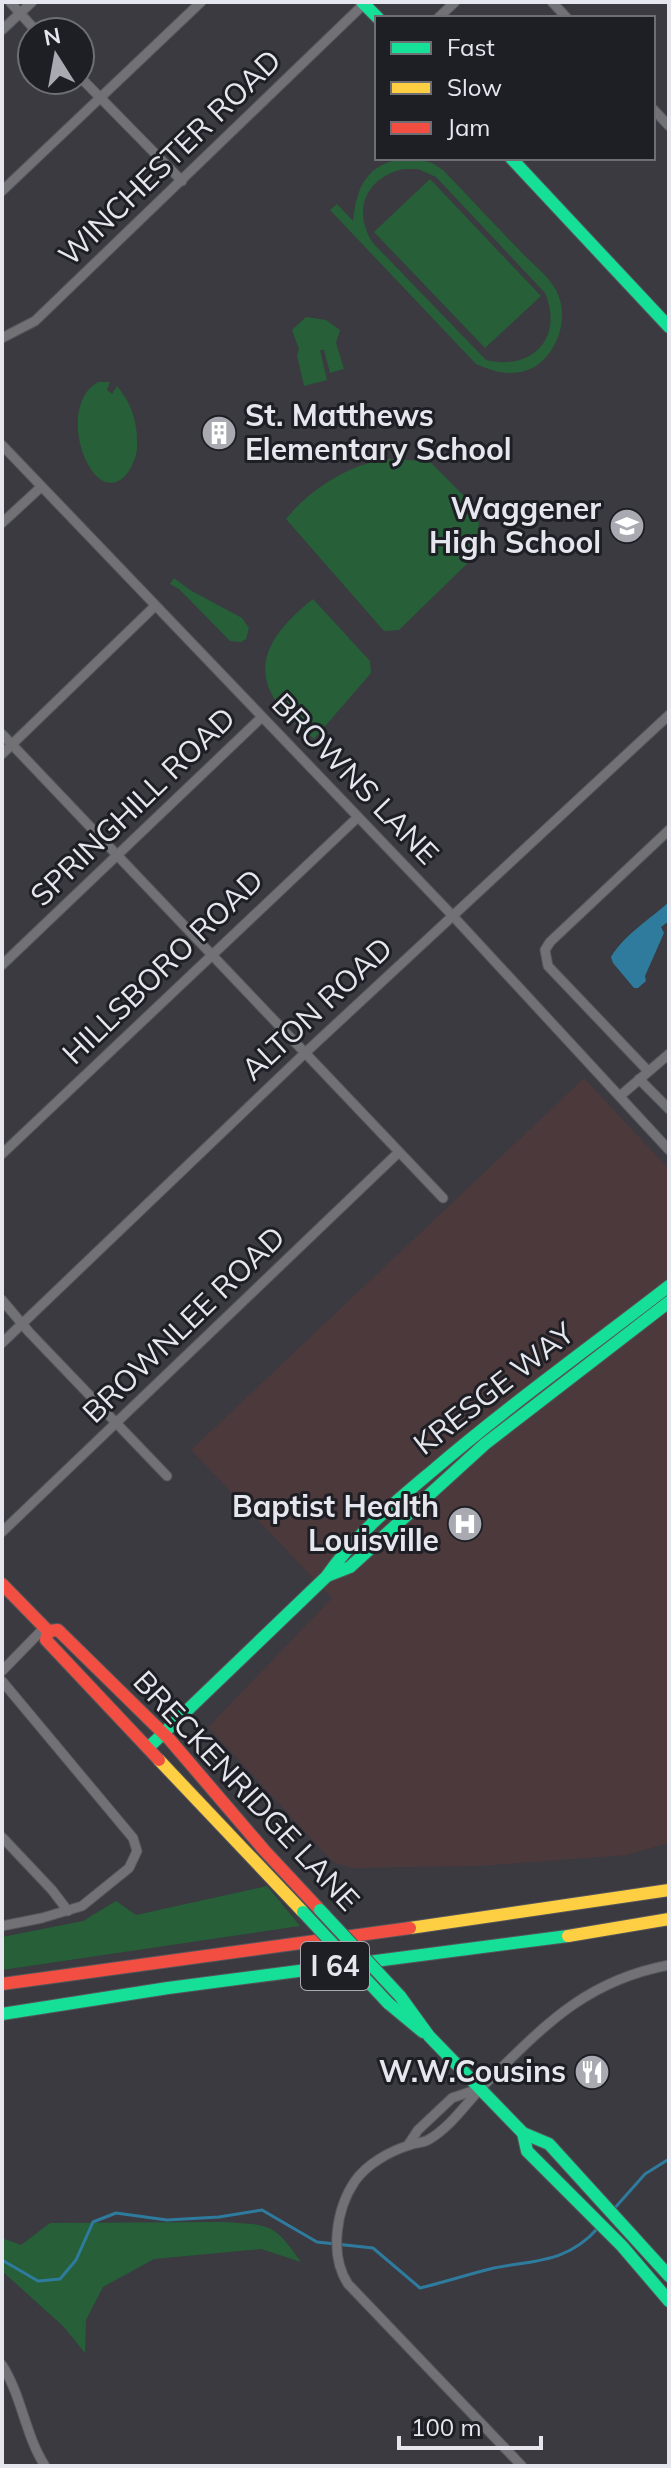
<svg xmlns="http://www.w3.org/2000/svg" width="671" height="2468" viewBox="0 0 671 2468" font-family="Mulish,sans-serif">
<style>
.medical{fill:#4b393c}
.green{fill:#265f38;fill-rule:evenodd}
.water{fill:#2f7b9e}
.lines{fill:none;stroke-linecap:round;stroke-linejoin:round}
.stream{stroke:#2f7b9e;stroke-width:3}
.street-casing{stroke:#55565b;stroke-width:11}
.fast-casing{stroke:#55565b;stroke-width:14}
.slow-casing{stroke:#55565b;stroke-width:14}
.jam-casing{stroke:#55565b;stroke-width:14}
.street{stroke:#717176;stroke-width:9}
.fast{stroke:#16e098;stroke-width:12}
.slow{stroke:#ffcf43;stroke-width:12}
.jam{stroke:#f24e42;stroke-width:12}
.fast-bridge-casing{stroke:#55565b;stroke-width:14;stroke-linecap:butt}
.fast-bridge{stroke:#16e098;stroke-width:12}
.labels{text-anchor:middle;stroke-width:6;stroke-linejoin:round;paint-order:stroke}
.shield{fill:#1e1f25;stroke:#a9aab2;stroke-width:2}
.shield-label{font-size:28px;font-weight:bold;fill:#e5e6ee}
.street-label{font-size:30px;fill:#e5e6ee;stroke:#1e1f25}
.poi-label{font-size:30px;font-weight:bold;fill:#e5e6ee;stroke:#1e1f25;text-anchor:end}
</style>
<rect width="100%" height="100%" fill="#3a3a40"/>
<polygon class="medical" points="584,1078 669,1169 669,1843 627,1855 481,1866 351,1868 333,1862 208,1727 332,1598 191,1450"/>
<g class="green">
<path d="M413 158 432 163 443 170C470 198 496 226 523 254 534 265 549 277 556 290 569 314 560 347 540 363 521 378 497 374 476 364L330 210 337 204 353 221C357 182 370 160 413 158ZM403 169H418L436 177 545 293C564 338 532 371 486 360L372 242C352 208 367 178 403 169Z"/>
<polygon points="430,179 541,296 485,348 374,232"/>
<polygon points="306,317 326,320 340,330 336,343 344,369 330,373 324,350 320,350 327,380 304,386 297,355 299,349 292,330"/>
<path d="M98 382H110L107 390 112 394 117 386C133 405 138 424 137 449 136 458 131 470 124 477 91 508 54 407 98 382Z"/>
<path d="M387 459 429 461 471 503 479 523 476 555 399 630 384 631 286 519C309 490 349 464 387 459Z"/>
<polygon points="174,578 190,590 242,618 249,628 246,639 241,642 230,641 179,589 170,584"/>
<path d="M313 599 370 661 371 673 314 739C305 731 294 724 286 714 243 668 274 630 313 599Z"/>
<polygon points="267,1886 300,1926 2,1970 2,1937 83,1921 116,1901 136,1915"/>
<path d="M223 2222C270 2225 273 2222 301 2262L261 2249 154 2259 103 2287 86 2320 85 2353 64 2327 2 2271V2238L21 2245 50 2223Z"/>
</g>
<path class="water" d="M669 902V921L661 927 664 933 645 976 646 981 638 988H634L613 963 611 957C625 934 649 920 669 902Z"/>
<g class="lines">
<g class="stream">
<polyline points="613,2210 645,2174 669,2159"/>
<path d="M2 2260 38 2281 60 2279 76 2260 93 2222 116 2213 167 2220 219 2217 262 2210 317 2242 373 2248 420 2288C445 2282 469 2274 494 2268 535 2260 567 2263 598 2228"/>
</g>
<defs>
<g id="street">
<polyline points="10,2 37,32"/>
<polyline points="552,2 567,18"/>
<polyline points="438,18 455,2"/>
<polyline points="2,30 32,2"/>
<polyline points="80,77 182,181"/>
<polyline points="653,109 669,126"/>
<polyline points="2,191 201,2"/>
<polyline points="2,338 35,321 364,4"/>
<polyline points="2,445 452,915 669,1150"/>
<polyline points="2,523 41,487"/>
<polyline points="2,734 443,1198"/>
<polyline points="2,754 155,606"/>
<polyline points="2,965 262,717"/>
<polyline points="648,1071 548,966 545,950 550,942 669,830"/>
<polyline points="639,1079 669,1109"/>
<polyline points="620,1096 669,1054"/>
<polyline points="2,1154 358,817"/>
<polyline points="2,1300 29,1332 167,1476"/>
<polyline points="2,1343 305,1053 669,715"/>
<polyline points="2,1532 399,1152"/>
<polyline points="2,1671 44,1628"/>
<polyline points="2,1681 133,1838 137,1851 129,1868 82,1906 42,1918 2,1926"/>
<polyline points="2,1837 52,1890 68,1911"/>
<polyline points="408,2145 418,2130 452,2098 481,2088"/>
<path d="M2 2365C22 2396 25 2435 45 2466"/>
<path d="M522 2466 348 2284C329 2255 336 2209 355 2181 367 2164 390 2151 410 2145 415 2143 422 2143 428 2140 451 2127 466 2103 484 2085 543 2027 584 1981 669 1965"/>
</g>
<g id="fast">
<polyline points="362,2 378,18"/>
<polyline points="511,158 669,327"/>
<polyline points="327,1576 350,1567 485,1444 669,1302"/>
<path d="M149 1747 327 1576C355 1535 393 1504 431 1472 508 1406 589 1348 669 1286"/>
<polyline points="400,1996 429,2036 523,2133 549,2144 669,2276"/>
<polyline points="388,2003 423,2032"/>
<polyline points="2,2014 168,1988 568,1936"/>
<polyline points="523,2133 527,2151 622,2246 669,2301"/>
</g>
<g id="slow">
<polyline points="159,1760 303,1912"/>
<polyline points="410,1928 669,1890"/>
<polyline points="568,1936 669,1919"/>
</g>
<g id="jam">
<polyline points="2,1584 48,1631 46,1640 159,1760"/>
<polyline points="48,1631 58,1630 170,1740 264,1850 320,1910"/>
<polyline points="2,1984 410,1928"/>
</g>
</defs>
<use href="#street" class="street-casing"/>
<use href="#fast" class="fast-casing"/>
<use href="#slow" class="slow-casing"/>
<use href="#jam" class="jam-casing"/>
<use href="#street" class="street"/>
<use href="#fast" class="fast"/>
<use href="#slow" class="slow"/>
<use href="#jam" class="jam"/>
<defs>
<g id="fast-bridge">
<polyline points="320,1910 400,1996"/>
<polyline points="303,1912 388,2003"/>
</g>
</defs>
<use href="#fast-bridge" class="fast-bridge-casing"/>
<use href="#fast-bridge" class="fast-bridge"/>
</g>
<defs>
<symbol id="building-disc" viewBox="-11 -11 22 22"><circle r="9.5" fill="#a9aab1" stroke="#1e1f25"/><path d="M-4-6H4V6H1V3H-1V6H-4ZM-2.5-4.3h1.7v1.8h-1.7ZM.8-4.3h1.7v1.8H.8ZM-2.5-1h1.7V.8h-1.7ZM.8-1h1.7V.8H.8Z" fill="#fff"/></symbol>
<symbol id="school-disc" viewBox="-11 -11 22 22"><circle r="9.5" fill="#a9aab1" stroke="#1e1f25"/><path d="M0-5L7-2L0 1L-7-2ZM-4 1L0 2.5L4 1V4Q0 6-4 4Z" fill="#fff"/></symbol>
<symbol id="hospital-disc" viewBox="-11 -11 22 22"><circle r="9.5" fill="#a9aab1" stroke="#1e1f25"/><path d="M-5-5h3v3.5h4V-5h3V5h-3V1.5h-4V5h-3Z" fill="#fff"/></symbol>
<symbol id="restaurant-disc" viewBox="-11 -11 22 22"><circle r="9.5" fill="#a9aab1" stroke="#1e1f25"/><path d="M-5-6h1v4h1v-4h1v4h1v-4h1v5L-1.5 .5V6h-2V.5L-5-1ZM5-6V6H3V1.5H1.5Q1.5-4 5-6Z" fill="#fff"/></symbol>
</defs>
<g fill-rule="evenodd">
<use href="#building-disc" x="199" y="413" width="40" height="40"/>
<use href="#school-disc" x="607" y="506" width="40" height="40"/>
<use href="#hospital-disc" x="445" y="1504" width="40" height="40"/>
<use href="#restaurant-disc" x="572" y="2052" width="40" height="40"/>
</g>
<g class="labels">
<rect class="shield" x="301" y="1942" width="68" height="48" rx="6"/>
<g class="shield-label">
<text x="335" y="1976">I 64</text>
</g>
<g class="street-label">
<text transform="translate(170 158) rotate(-44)" y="10">WINCHESTER ROAD</text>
<text transform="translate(355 779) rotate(46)" y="10">BROWNS LANE</text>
<text transform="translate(133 807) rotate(-44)" y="10">SPRINGHILL ROAD</text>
<text transform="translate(163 967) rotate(-44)" y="10">HILLSBORO ROAD</text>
<text transform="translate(317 1009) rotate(-43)" y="10">ALTON ROAD</text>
<text transform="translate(184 1325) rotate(-44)" y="10">BROWNLEE ROAD</text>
<text transform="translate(494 1389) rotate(-38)" y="10">KRESGE WAY</text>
<text transform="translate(246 1791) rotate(47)" y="10">BRECKENRIDGE LANE</text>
</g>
<g class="poi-label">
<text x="245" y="426" text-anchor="start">St. Matthews<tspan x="245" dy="34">Elementary School</tspan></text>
<text x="601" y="519">Waggener<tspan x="601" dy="34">High School</tspan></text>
<text x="439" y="1517">Baptist Health<tspan x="439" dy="34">Louisville</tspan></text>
<text x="566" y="2082">W.W.Cousins</text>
</g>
</g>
<rect width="671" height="2468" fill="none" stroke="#e5e6ee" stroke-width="8"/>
<rect x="375" y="16" width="280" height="144" fill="#1e1f25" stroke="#6e6f75" stroke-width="2"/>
<rect x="391" y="42" width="40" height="12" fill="#16e098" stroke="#6e6f75" stroke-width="2"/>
<text x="447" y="56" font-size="24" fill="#e5e6ee">Fast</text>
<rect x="391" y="82" width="40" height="12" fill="#ffcf43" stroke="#6e6f75" stroke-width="2"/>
<text x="447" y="96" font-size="24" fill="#e5e6ee">Slow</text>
<rect x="391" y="122" width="40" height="12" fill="#f24e42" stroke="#6e6f75" stroke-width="2"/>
<text x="447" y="136" font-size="24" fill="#e5e6ee">Jam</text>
<g transform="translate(56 56) rotate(349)"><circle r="38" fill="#1e1f25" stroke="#6e6f75" stroke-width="2"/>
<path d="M0-6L14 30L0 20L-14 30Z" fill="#a9aab1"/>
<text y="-12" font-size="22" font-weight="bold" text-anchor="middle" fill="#e5e6ee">N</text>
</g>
<path d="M399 2436v12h142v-12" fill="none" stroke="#e5e6ee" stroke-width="4"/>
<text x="411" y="2436" font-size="24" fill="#e5e6ee" stroke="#1e1f25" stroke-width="6" paint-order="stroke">100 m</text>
</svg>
